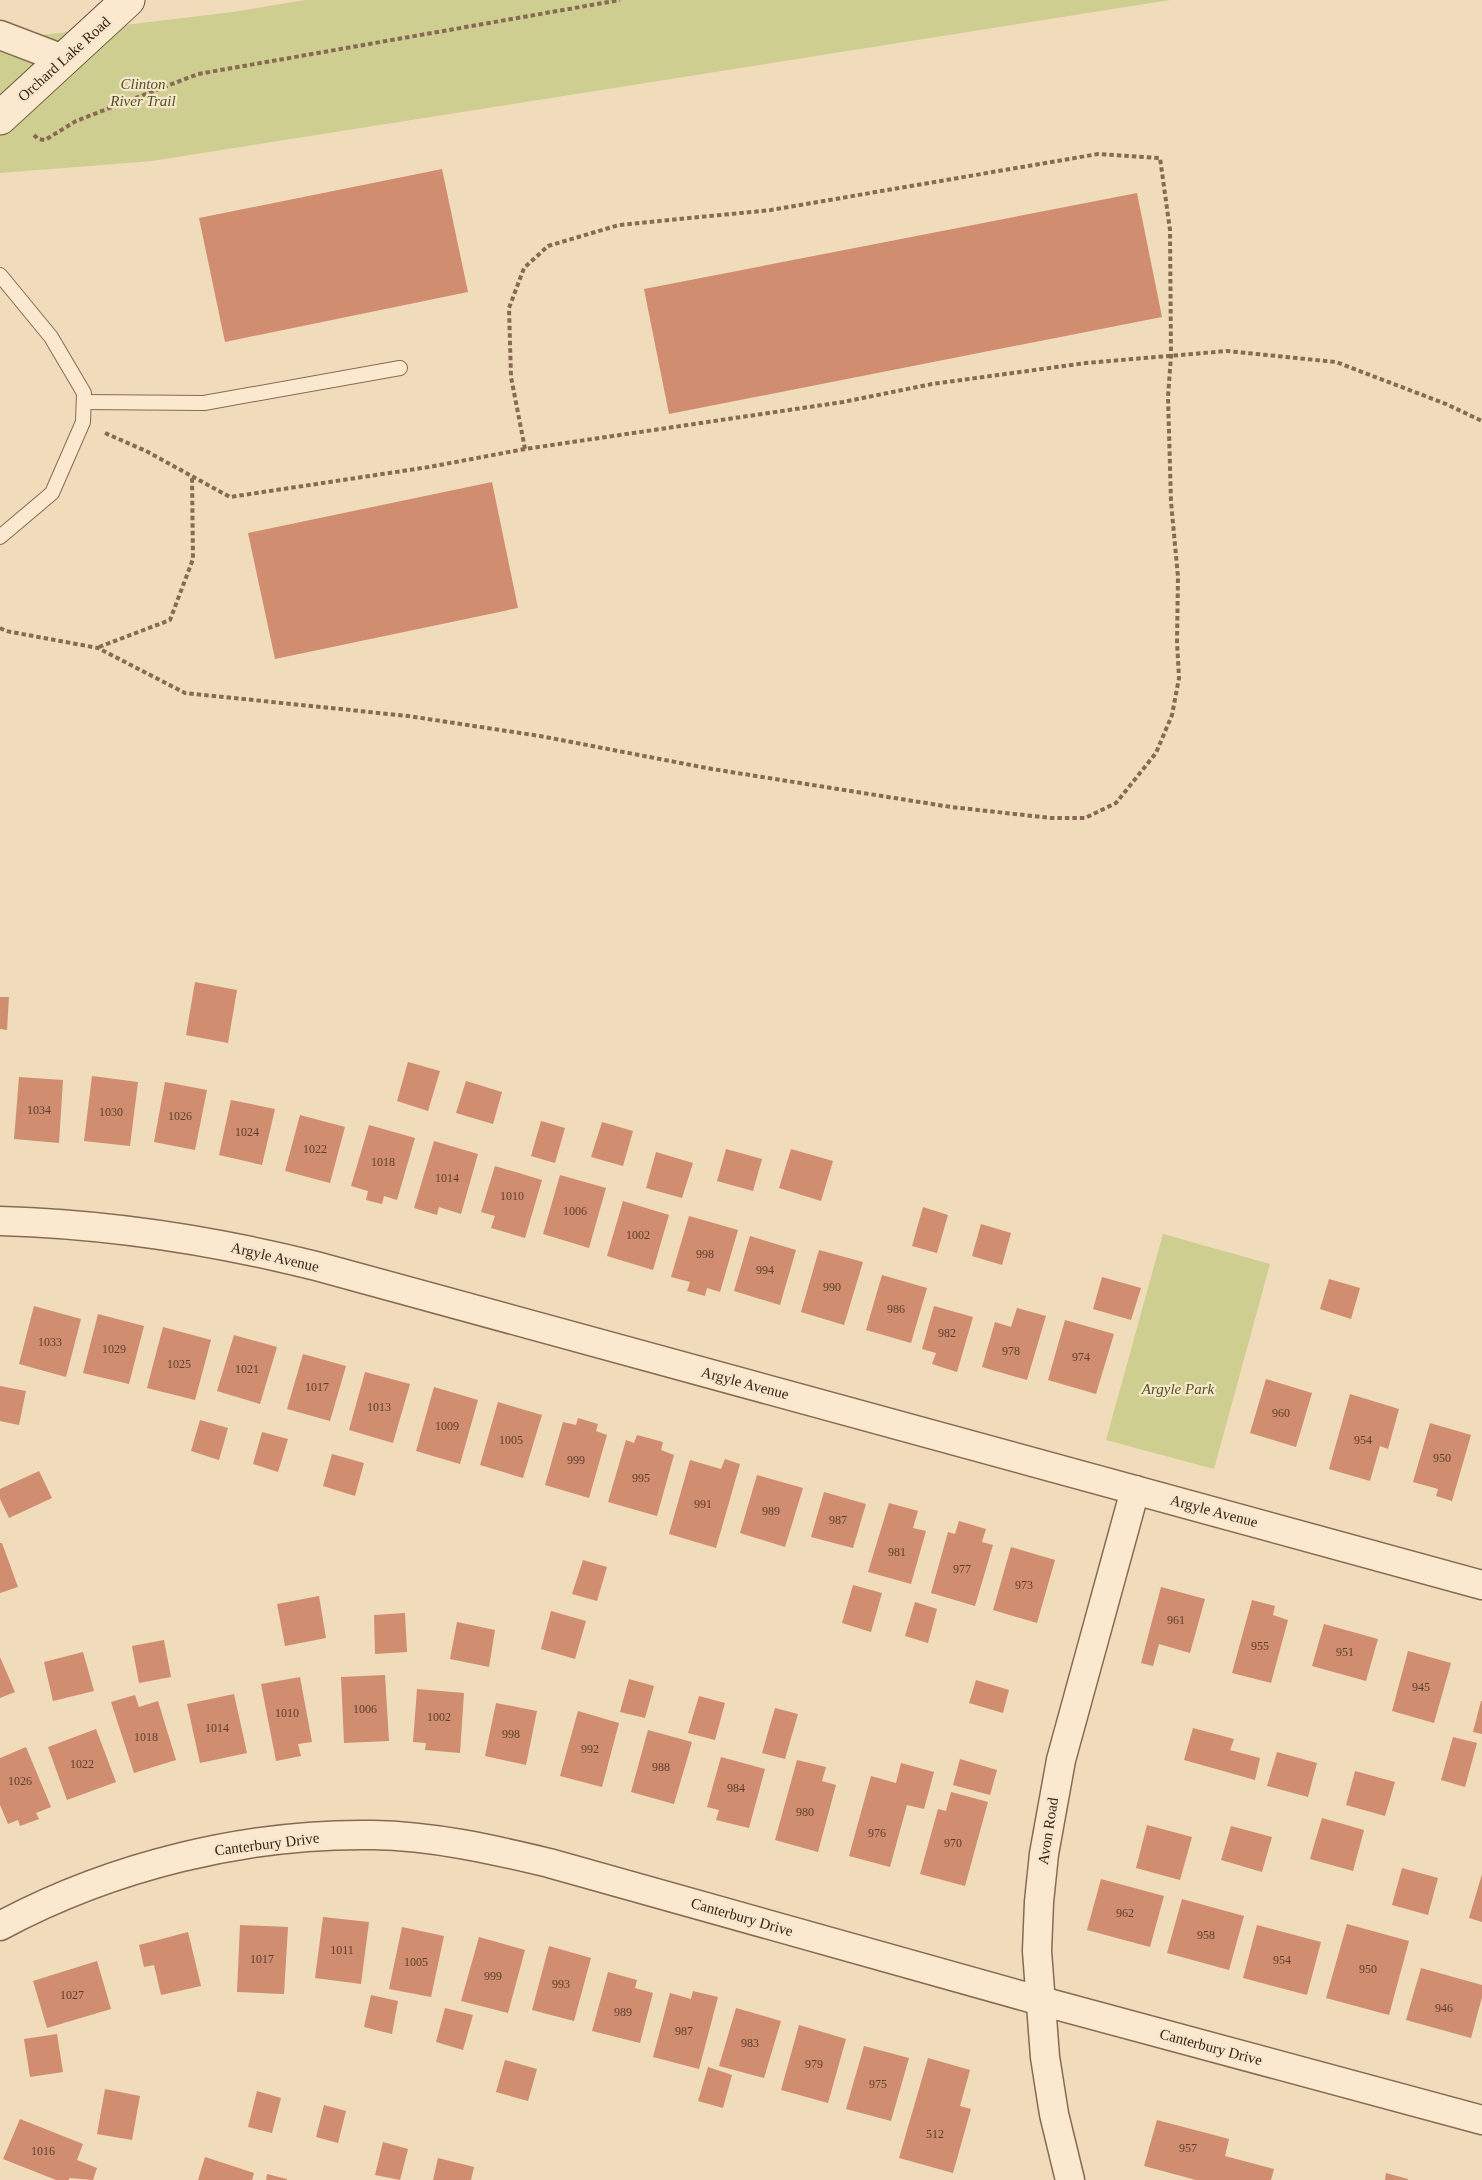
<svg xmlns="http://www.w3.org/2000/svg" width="1482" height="2180" viewBox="0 0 1482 2180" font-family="Georgia,serif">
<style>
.green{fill:#cdce8f}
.building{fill:#d18d6f}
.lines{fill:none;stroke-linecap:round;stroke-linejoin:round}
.service-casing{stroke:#886a54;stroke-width:16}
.minor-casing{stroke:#886a54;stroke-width:31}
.secondary-casing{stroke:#694c38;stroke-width:35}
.path{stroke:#886a54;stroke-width:4;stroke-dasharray:4.5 3;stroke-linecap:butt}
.service{stroke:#fbe9cf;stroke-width:14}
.minor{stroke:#fbe9cf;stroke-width:28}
.secondary{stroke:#fbe9cf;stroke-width:33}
.labels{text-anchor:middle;stroke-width:4.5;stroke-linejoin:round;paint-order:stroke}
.number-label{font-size:12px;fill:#5d3f2f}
.street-label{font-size:15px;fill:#36251a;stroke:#f7e6cb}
.park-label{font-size:15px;font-style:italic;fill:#4c5420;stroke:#f7e6cb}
</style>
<rect width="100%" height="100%" fill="#f0dbbb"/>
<g class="green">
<polygon points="305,0 1170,0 152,161 0,173 0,40 233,12"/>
<polygon points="1163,1234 1270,1264 1214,1469 1106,1440"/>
</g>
<g class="building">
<polygon points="442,169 468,292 225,342 199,218"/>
<polygon points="1137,193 1162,317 669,414 644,289"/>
<polygon points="492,482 518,608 275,659 248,533"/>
<polygon points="195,982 237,990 228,1043 186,1035"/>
<polygon points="0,997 9,997 7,1030 0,1029"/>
<polygon points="408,1062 440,1071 428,1111 397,1101"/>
<polygon points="92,1076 138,1082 130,1146 84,1141"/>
<polygon points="19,1077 63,1080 59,1143 14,1139"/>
<polygon points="466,1081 502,1092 493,1124 456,1113"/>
<polygon points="165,1082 207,1090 195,1150 154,1142"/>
<polygon points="231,1100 275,1109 262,1165 219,1155"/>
<polygon points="300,1115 345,1127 330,1183 285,1171"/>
<polygon points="541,1121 565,1128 555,1163 531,1156"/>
<polygon points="602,1122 633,1131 623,1166 591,1157"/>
<polygon points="369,1125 415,1138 397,1200 384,1196 382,1204 366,1200 368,1191 351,1186"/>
<polygon points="434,1141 478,1154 461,1214 439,1207 437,1215 414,1208"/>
<polygon points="726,1149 762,1159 753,1191 717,1181"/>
<polygon points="791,1149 833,1161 821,1201 779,1188"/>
<polygon points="656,1152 693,1163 682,1198 646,1188"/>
<polygon points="495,1166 542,1180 525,1238 491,1228 495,1216 481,1212"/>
<polygon points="560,1175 606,1188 589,1248 543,1234"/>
<polygon points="623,1201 669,1215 653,1270 607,1256"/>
<polygon points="923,1207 948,1215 937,1253 912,1246"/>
<polygon points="689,1216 738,1230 720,1292 707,1288 705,1296 687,1291 690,1282 671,1277"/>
<polygon points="981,1224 1011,1233 1002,1265 972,1256"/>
<polygon points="750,1236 796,1250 780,1305 734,1291"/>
<polygon points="819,1250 863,1262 844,1325 801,1312"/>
<polygon points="882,1275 927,1288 911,1343 866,1330"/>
<polygon points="1102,1277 1141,1288 1131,1320 1093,1309"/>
<polygon points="1329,1279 1360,1288 1351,1319 1320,1309"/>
<polygon points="34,1306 81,1319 66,1377 19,1364"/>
<polygon points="934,1306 973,1317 957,1372 932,1364 936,1353 922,1349"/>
<polygon points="1017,1308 1046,1316 1027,1380 982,1367 995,1322 1011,1327"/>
<polygon points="98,1314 144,1326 129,1384 83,1373"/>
<polygon points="1065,1320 1114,1334 1096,1394 1048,1380"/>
<polygon points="163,1327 211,1340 195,1400 147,1388"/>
<polygon points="234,1335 277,1347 260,1404 217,1391"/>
<polygon points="303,1354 346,1366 330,1421 287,1409"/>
<polygon points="365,1372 410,1384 393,1443 349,1430"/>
<polygon points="1266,1379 1312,1393 1296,1447 1250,1433"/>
<polygon points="0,1386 26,1391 19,1425 0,1421"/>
<polygon points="434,1387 478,1400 460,1464 416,1451"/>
<polygon points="1350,1394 1399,1409 1388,1449 1380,1446 1370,1481 1329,1469"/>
<polygon points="498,1402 542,1415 523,1478 480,1465"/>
<polygon points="578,1418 598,1424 596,1431 607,1435 589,1498 545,1485 563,1422 576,1425"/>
<polygon points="200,1420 228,1428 219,1460 191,1451"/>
<polygon points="1430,1423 1471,1435 1452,1501 1436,1496 1438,1489 1413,1482"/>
<polygon points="262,1432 288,1439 278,1472 253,1464"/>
<polygon points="637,1435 663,1442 661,1450 674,1455 657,1516 608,1502 626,1440 634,1443"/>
<polygon points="332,1454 364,1463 355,1496 323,1486"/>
<polygon points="725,1459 740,1464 716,1548 669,1534 690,1460 721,1469"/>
<polygon points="39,1471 52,1498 9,1518 0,1499 0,1489"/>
<polygon points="757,1475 803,1488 785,1547 740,1533"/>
<polygon points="824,1492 866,1504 853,1548 811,1537"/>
<polygon points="889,1503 918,1511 913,1528 926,1531 911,1584 868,1572"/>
<polygon points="959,1521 986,1529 982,1542 993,1545 975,1606 931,1593 948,1532 955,1534"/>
<polygon points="0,1543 2,1543 18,1587 0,1593"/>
<polygon points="1011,1547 1055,1560 1037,1623 993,1610"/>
<polygon points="583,1560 607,1567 597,1601 572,1594"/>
<polygon points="853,1585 882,1593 871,1632 842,1623"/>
<polygon points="1161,1587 1205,1599 1190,1653 1159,1644 1153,1666 1141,1663"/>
<polygon points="319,1596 326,1638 285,1646 277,1604"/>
<polygon points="1252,1600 1275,1606 1273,1615 1288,1620 1271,1683 1232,1673"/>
<polygon points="915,1602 937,1609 928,1643 905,1636"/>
<polygon points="551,1611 586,1621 575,1659 541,1649"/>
<polygon points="405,1613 407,1652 375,1654 374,1615"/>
<polygon points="457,1622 495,1630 489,1667 450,1659"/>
<polygon points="1324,1624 1378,1639 1366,1681 1312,1666"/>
<polygon points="164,1640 171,1677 139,1683 132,1646"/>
<polygon points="1408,1651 1451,1663 1434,1723 1392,1711"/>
<polygon points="83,1652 94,1691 53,1701 44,1662"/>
<polygon points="0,1657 15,1692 0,1698"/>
<polygon points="385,1675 389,1741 344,1743 341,1677"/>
<polygon points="300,1677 312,1742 298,1744 301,1756 276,1761 261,1684"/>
<polygon points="629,1679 654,1686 645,1718 620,1712"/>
<polygon points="976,1680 1009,1690 1003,1713 969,1703"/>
<polygon points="417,1689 464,1693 460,1753 425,1750 426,1743 413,1742"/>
<polygon points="234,1694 247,1753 200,1763 187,1704"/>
<polygon points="135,1695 139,1707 158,1701 176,1760 134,1773 111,1702"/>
<polygon points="699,1696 725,1703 715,1740 688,1733"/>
<polygon points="1481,1701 1482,1701 1482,1734 1473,1732"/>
<polygon points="496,1703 537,1711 526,1765 485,1756"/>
<polygon points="775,1708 798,1714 785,1759 762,1753"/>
<polygon points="578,1711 619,1723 602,1787 560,1776"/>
<polygon points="1193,1728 1234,1739 1230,1750 1260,1758 1255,1780 1184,1760"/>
<polygon points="96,1729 116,1782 67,1800 48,1747"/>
<polygon points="648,1730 692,1742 674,1804 631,1792"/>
<polygon points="1453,1737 1477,1743 1465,1787 1441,1780"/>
<polygon points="26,1747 51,1807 36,1813 39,1819 20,1826 18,1820 8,1824 0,1805 0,1758"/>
<polygon points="1277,1752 1317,1763 1308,1797 1267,1786"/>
<polygon points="721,1757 765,1769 749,1828 716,1820 719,1810 707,1807"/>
<polygon points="960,1759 997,1770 990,1795 953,1785"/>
<polygon points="797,1760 826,1767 822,1781 836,1785 818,1852 775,1840"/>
<polygon points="901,1763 934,1772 924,1809 907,1805 890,1867 849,1856 871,1776 896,1783"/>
<polygon points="1355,1771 1395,1782 1385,1816 1346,1805"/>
<polygon points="951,1792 988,1802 965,1886 920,1874 938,1809 946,1811"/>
<polygon points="1322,1818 1364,1830 1353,1871 1310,1859"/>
<polygon points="1147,1825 1192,1837 1180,1880 1136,1868"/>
<polygon points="1231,1826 1272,1837 1262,1872 1221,1860"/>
<polygon points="1402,1868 1438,1878 1428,1915 1392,1905"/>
<polygon points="1482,1874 1482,1922 1469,1918"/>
<polygon points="1101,1879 1164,1896 1150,1947 1087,1930"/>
<polygon points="1182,1899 1244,1916 1229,1970 1167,1953"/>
<polygon points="323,1917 369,1922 361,1984 315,1978"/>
<polygon points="1347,1924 1409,1941 1389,2015 1326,1998"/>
<polygon points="240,1925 288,1927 284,1994 237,1992"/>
<polygon points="1257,1925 1321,1942 1307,1995 1243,1978"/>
<polygon points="402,1927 444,1936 431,1997 389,1989"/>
<polygon points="188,1932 201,1986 161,1995 154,1965 144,1967 139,1945"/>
<polygon points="479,1937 525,1950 508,2013 461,2001"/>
<polygon points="549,1946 591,1958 574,2021 532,2010"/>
<polygon points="97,1961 111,2009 47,2028 33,1981"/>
<polygon points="1421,1968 1482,1985 1482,1997 1471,2038 1406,2020"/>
<polygon points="608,1972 637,1980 635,1988 653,1993 640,2043 592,2031"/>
<polygon points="693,1991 718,1997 699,2069 653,2057 670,1993 691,1999"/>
<polygon points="371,1995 398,2001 392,2034 364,2027"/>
<polygon points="445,2008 473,2015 463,2050 436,2042"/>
<polygon points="736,2008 781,2021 764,2078 719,2066"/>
<polygon points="799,2025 846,2039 828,2103 781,2090"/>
<polygon points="57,2034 63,2072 30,2077 24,2039"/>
<polygon points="864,2046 909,2058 891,2121 846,2109"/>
<polygon points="928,2058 970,2070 960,2106 971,2109 953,2173 899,2158"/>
<polygon points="505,2060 537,2069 528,2101 496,2092"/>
<polygon points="708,2067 732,2075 723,2108 698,2101"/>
<polygon points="105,2089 140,2096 132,2140 97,2134"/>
<polygon points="257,2091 281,2098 272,2133 248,2127"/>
<polygon points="324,2105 346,2111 338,2143 316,2137"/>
<polygon points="20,2119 83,2144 77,2160 97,2168 93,2180 69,2178 69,2180 56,2180 3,2159"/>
<polygon points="1157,2120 1229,2139 1225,2156 1274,2169 1271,2180 1196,2180 1144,2166"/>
<polygon points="383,2142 408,2149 400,2180 375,2175"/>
<polygon points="205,2157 254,2173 252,2180 198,2180"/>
<polygon points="438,2158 474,2167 471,2180 433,2180"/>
<polygon points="1386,2173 1408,2179 1408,2180 1385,2180"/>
<polygon points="267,2174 287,2179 287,2180 266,2180"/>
</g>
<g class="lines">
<defs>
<g id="service">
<polyline points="0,275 51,337 84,393 83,422 52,493 0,537"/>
<polyline points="84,402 204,403 400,368"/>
</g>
<g id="minor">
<polyline points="0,35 63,59"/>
<path d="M0 1221C108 1224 212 1240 316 1266L1482 1585"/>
<path d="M0 1926C112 1866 246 1833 373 1835 433 1836 491 1849 549 1863L1041 2001 1482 2120"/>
<polyline points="1070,2180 1054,2114 1045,2057 1037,1951 1039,1902 1044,1854 1061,1760 1135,1490"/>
</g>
<polyline id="secondary" points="0,118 128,0"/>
</defs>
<use href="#service" class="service-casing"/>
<use href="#minor" class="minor-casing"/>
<use href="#secondary" class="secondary-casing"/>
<g class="path">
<polyline points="34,135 38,139 45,140 76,121 198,74 620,0"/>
<polyline points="105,433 146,451 230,497 429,467 525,449 843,402 932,384 1086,363 1227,351 1336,362 1446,404 1482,421"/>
<polyline points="0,628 6,631 98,648 185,693 408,716 540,736 712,769 951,807 1051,818 1085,818 1116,803 1156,753 1172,715 1179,678 1177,642 1178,577 1171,502 1168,397 1171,356 1170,230 1160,158 1098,154 771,210 619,225 548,246 524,268 509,308 511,377 525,449"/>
<polyline points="99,647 170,620 193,559 192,477"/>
</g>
<use href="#service" class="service"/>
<use href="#minor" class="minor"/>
<use href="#secondary" class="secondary"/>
</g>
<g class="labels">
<g class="number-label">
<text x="39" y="1114">1034</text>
<text x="111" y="1116">1030</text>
<text x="180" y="1120">1026</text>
<text x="247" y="1136">1024</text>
<text x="315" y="1153">1022</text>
<text x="383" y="1166">1018</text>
<text x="447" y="1182">1014</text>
<text x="512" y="1200">1010</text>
<text x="575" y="1215">1006</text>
<text x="638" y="1239">1002</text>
<text x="705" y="1258">998</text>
<text x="765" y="1274">994</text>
<text x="832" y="1291">990</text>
<text x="896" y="1313">986</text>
<text x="947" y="1337">982</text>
<text x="50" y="1346">1033</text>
<text x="114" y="1353">1029</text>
<text x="1011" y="1355">978</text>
<text x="1081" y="1361">974</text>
<text x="179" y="1368">1025</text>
<text x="247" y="1373">1021</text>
<text x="317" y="1391">1017</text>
<text x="379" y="1411">1013</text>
<text x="1281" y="1417">960</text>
<text x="447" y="1430">1009</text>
<text x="511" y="1444">1005</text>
<text x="1363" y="1444">954</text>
<text x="1442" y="1462">950</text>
<text x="576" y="1464">999</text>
<text x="641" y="1482">995</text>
<text x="703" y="1508">991</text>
<text x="771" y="1515">989</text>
<text x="838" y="1524">987</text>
<text x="897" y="1556">981</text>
<text x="962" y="1573">977</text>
<text x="1024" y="1589">973</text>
<text x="1176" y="1624">961</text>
<text x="1260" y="1650">955</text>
<text x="1345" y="1656">951</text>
<text x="1421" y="1691">945</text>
<text x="365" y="1713">1006</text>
<text x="287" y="1717">1010</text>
<text x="439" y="1721">1002</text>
<text x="217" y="1732">1014</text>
<text x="511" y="1738">998</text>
<text x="146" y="1741">1018</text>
<text x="590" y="1753">992</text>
<text x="82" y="1768">1022</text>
<text x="661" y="1771">988</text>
<text x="20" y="1785">1026</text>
<text x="736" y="1792">984</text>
<text x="805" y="1816">980</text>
<text x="877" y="1837">976</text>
<text x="953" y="1847">970</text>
<text x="1125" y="1917">962</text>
<text x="1206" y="1939">958</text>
<text x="342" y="1954">1011</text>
<text x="262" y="1963">1017</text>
<text x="1282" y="1964">954</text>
<text x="416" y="1966">1005</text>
<text x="1368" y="1973">950</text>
<text x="493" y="1980">999</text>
<text x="561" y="1988">993</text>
<text x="72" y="1999">1027</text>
<text x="1444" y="2012">946</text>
<text x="623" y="2016">989</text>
<text x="684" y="2035">987</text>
<text x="750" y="2047">983</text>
<text x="814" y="2068">979</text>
<text x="878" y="2088">975</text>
<text x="935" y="2138">512</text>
<text x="1188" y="2152">957</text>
<text x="43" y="2155">1016</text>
</g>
<g class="street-label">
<text transform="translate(64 59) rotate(-42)" y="5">Orchard Lake Road</text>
<text transform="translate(275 1257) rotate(13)" y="5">Argyle Avenue</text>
<text transform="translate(745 1383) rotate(15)" y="5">Argyle Avenue</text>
<text transform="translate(1214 1511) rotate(15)" y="5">Argyle Avenue</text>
<text transform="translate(1048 1831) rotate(-81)" y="5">Avon Road</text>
<text transform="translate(267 1844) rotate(-7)" y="5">Canterbury Drive</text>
<text transform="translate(742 1917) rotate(16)" y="5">Canterbury Drive</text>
<text transform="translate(1211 2047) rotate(15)" y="5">Canterbury Drive</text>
</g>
<g class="park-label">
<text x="143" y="89">Clinton<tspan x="143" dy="17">River Trail</tspan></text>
<text x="1178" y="1394">Argyle Park</text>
</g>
</g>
</svg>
